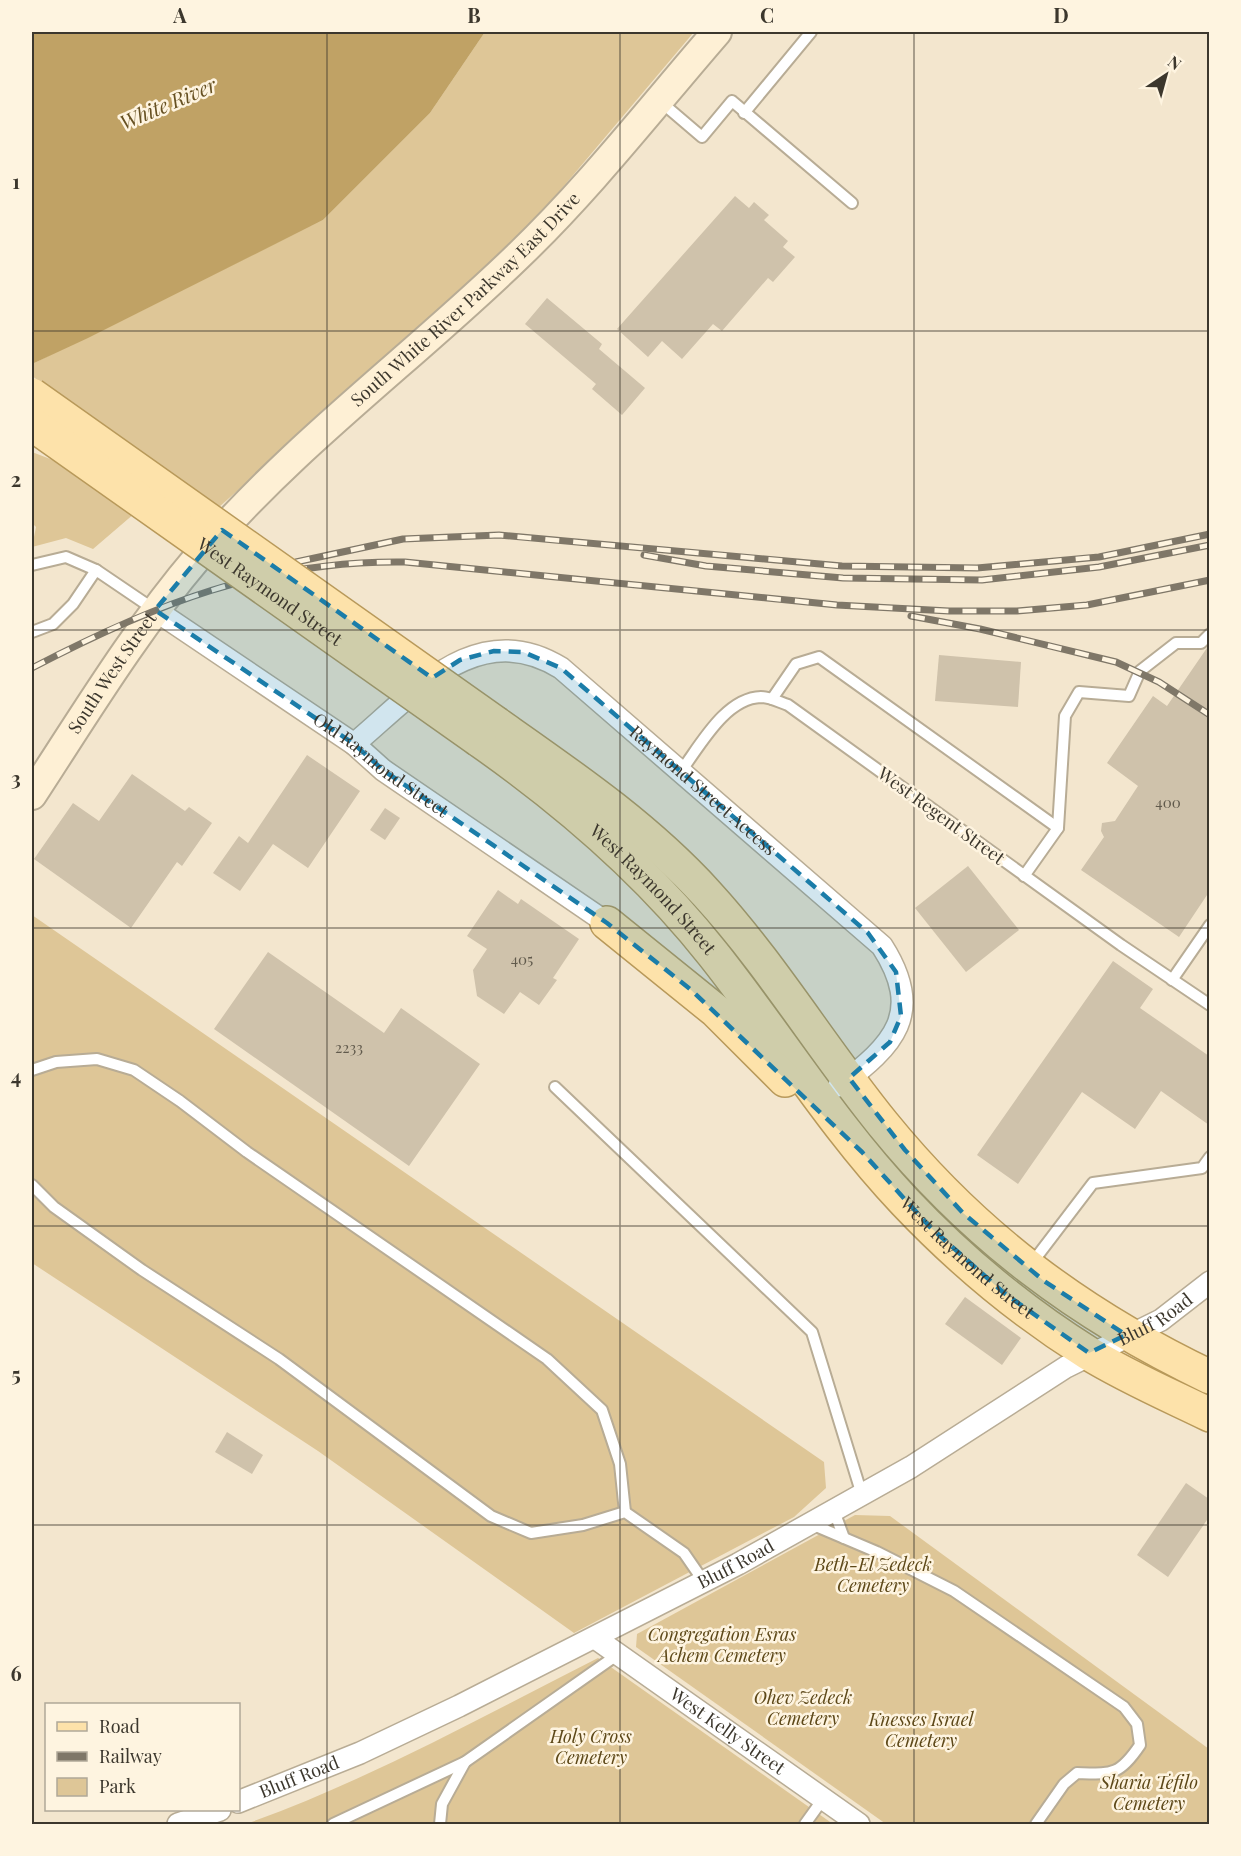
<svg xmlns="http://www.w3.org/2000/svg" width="1241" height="1856" viewBox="0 0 1241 1856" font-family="'Playfair Display',serif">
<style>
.green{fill:#dec697}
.forest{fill:#c0a265}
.building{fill:#cfc2ab}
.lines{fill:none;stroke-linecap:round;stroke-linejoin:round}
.lane-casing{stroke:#b8ac95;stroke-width:14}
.street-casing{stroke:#b8ac95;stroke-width:24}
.secondary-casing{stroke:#b8ac95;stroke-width:32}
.primary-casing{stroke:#b8995a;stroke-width:36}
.lane{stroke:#fff;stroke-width:10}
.street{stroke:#fff;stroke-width:21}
.secondary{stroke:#fef0d5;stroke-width:28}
.primary{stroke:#fde2aa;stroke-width:33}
.rail-casing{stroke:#7f7768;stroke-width:7}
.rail{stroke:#fef4e0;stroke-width:4.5;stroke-dasharray:14;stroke-linecap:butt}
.primary-bridge-casing{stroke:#b8995a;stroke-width:36;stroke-linecap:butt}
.primary-bridge{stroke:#fde2aa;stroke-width:33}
.marked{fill:#1b7da9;fill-opacity:0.2;stroke:#1b7da9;stroke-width:4.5;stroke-dasharray:12 8;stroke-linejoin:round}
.grid{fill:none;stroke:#3c372d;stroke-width:1.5;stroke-opacity:0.55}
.labels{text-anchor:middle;stroke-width:5;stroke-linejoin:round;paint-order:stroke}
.number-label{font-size:15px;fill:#615a4c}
.street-label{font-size:18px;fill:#3c372d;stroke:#fef4e0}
.park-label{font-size:18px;font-style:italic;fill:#5d4818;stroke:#fef4e0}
.water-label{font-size:20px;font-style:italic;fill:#675122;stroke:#fef4e0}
.neatline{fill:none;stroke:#3c372d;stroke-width:2}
.grid-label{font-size:20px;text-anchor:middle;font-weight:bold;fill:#3c372d}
</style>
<rect width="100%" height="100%" fill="#f3e6ce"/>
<g class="green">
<polygon points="485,32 694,32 520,238 218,508 32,376 32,364 323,220 430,113"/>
<polygon points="32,452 71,467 135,513 93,549 66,538 32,547 36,527 32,523"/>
<polygon points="32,915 824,1462 826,1488 794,1517 574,1633 318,1451 32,1263"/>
<polygon points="855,1515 890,1516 1209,1749 1209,1824 886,1824 636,1647 637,1634"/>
<path d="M598 1658 833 1824H246C367 1781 483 1716 598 1658Z"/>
</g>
<polygon class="forest" points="32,32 485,32 430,113 323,220 88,338 32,364"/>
<g class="building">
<polygon points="735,196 749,208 754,202 769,215 764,220 788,241 783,247 795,257 773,282 768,278 722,331 713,324 682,359 662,341 648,357 617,329"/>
<polygon points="547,298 602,344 599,349 645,388 622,415 592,389 596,384 525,324"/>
<polygon points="1209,645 1209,892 1179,937 1081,870 1104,837 1101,831 1102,823 1115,821 1138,786 1107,763 1153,696 1167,706"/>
<polygon points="939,655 1021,662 1018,707 935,701"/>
<polygon points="307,755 360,791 308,868 273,844 240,891 213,873 239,836 248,843"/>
<polygon points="132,774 185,811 189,807 212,823 182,866 177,862 131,928 34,859 73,803 99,821"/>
<polygon points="385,808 400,818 385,840 370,830"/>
<polygon points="968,866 1019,930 966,972 915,908"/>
<polygon points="498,890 518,904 521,899 579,939 553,978 557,980 539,1005 520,992 504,1014 477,996 473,970 487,949 467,936"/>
<polygon points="268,952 384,1033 401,1008 480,1064 409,1166 214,1029"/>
<polygon points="1113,961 1153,989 1140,1008 1209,1056 1209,1125 1161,1091 1135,1129 1082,1092 1018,1184 977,1155"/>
<polygon points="965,1297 1021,1338 1002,1365 945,1324"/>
<polygon points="227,1432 263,1455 252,1474 215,1452"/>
<polygon points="1186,1483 1209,1499 1209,1517 1168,1577 1137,1555"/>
</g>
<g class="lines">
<defs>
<g id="lane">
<polyline points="661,102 702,137 732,101 852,203"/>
<polyline points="744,113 811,32"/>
<polyline points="32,565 66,557 96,570"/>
<polyline points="32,632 53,624 73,604 96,570 155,610"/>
<polyline points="772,699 796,664 819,657 1058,828 1024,876"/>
<path d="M681 771C700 746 725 698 761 697 770 697 779 702 788 705L1121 945 1210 1005"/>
<polyline points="1058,828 1065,716 1079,692 1129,696 1140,671 1176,643 1201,643 1210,634"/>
<polyline points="1172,980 1210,925"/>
<polyline points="32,1070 56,1062 97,1059 134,1070 180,1101 247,1152 547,1359 602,1410 620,1464 625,1512"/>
<polyline points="555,1087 812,1332 862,1495"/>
<polyline points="32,1185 54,1207 142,1270 279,1359 491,1516 531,1533 583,1525 625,1512 684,1553 704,1582"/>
<polyline points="1032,1263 1093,1183 1202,1168 1210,1157"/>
<polyline points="834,1511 844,1538"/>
<path d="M811 1524 877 1552 954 1591 1124 1707 1137 1724 1140 1745C1119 1776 1112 1774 1077 1773L1064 1784 1036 1824"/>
<polyline points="333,1824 465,1762 617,1655"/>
<polyline points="440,1824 442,1804 465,1762"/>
<polyline points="805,1824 823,1799"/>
</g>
<g id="street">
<path id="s1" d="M155 610 354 744 383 770 607 923"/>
<path id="s2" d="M354 744C414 694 477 616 561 668L882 946C925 1013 894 1045 839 1086"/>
<path id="s3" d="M595 1638 859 1824"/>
<path id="s4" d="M238 1802 360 1753 459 1706 738 1564 911 1467 1066 1367 1161 1320 1210 1282"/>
<polyline points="178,1824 220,1810"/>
</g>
<g id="secondary">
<path id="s5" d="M32 795C85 714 135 631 198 557 293 445 413 358 518 256 590 187 652 107 717 32"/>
</g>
<g id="primary">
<path d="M497 724C571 776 646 827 707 894 772 965 822 1049 883 1124 974 1236 1080 1315 1210 1377"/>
<path id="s6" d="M479 740C566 801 647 870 713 954 778 1036 833 1126 905 1202 959 1259 1021 1311 1088 1353 1127 1377 1169 1395 1210 1415"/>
<polyline points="607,923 716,1011 785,1080"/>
</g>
</defs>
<use href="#lane" class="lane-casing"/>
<use href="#street" class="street-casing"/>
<use href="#secondary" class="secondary-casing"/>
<use href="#primary" class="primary-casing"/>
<use href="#lane" class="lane"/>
<use href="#street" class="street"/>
<use href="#secondary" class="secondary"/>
<use href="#primary" class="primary"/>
<defs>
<g id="rail">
<polyline points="644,555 706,566 843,578 982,580 1099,567 1210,545"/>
<polyline points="296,562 403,539 499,535 842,566 977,568 1099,557 1210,534"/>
<polyline points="911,616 980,629 1116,662 1159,682 1210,715"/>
<path d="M32 668C155 604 264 560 405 562L837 605 949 611H1017L1087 605 1210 580"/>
</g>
</defs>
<use href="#rail" class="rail-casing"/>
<use href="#rail" class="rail"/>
<defs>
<g id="primary-bridge">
<polyline points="32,395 497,724"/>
<path id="s7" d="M32 424 479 740"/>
</g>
</defs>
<use href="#primary-bridge" class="primary-bridge-casing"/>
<use href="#primary-bridge" class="primary-bridge"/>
</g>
<path class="marked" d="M222 530 432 678 460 660 494 651 523 652 561 668 868 933 896 972 901 1016 890 1042 849 1078 905 1150 963 1213 1044 1281 1126 1335 1089 1353 1004 1293 930 1227 862 1152 690 989 607 923 383 770 354 744 155 610Z"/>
<path class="grid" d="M327 32V1824M620 32V1824M914 32V1824M32 331H1210M32 630H1210M32 928H1210M32 1226H1210M32 1525H1210"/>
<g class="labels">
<g class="number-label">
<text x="1168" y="808">400</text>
<text x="522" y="965">405</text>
<text x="349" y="1053">2233</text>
</g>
<g class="street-label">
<text dy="6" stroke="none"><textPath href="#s5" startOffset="662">South White River Parkway East Drive</textPath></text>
<text dy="6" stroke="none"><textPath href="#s7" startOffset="291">West Raymond Street</textPath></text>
<text dy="6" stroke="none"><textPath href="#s5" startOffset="146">South West Street</textPath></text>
<text dy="6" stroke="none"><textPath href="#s1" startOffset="274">Old Raymond Street</textPath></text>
<text dy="6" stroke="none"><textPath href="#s2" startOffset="428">Raymond Street Access</textPath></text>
<text transform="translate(941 816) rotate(36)" y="6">West Regent Street</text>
<text dy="6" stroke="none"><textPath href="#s6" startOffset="230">West Raymond Street</textPath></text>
<text dy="6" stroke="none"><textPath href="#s6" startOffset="716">West Raymond Street</textPath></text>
<text dy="6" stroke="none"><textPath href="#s4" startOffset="1038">Bluff Road</textPath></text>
<text dy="6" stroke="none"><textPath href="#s4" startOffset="552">Bluff Road</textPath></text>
<text dy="6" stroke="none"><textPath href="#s3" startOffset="162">West Kelly Street</textPath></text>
<text dy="6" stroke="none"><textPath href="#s4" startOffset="66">Bluff Road</textPath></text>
</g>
<g class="park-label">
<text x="873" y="1571">Beth-El Zedeck<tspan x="873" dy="21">Cemetery</tspan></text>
<text x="722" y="1641">Congregation Esras<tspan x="722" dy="21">Achem Cemetery</tspan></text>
<text x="803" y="1704">Ohev Zedeck<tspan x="803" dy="21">Cemetery</tspan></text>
<text x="921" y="1726">Knesses Israel<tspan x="921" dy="21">Cemetery</tspan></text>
<text x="591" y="1743">Holy Cross<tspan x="591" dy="21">Cemetery</tspan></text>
<text x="1149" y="1789">Sharia Tefilo<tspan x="1149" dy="21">Cemetery</tspan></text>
</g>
<g class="water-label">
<text transform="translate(168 104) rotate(-23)" y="7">White River</text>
</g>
</g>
<rect width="1241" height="1856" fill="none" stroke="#fef4e0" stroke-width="66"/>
<rect x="45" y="1703" width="195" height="108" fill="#fef4e0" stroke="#b0a898" stroke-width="1.5"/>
<rect x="57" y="1722" width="30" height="9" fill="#fde2aa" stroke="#b0a898" stroke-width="1.5"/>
<text x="99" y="1733" font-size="18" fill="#3c372d">Road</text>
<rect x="57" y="1752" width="30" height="9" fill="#7f7768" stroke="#b0a898" stroke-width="1.5"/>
<text x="99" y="1763" font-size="18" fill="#3c372d">Railway</text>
<rect x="57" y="1778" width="30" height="18" fill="#dec697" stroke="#b0a898" stroke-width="1.5"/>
<text x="99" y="1793" font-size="18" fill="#3c372d">Park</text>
<g transform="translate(1166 75) rotate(36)" stroke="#fef4e0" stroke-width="4.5" paint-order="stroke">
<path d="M0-4.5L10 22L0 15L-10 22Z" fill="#3c372d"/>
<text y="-9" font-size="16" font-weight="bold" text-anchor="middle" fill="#3c372d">N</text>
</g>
<rect x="33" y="33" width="1175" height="1790" class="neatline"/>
<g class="grid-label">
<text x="180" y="23">A</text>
<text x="474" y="23">B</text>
<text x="767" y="23">C</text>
<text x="1061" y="23">D</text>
<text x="16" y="189">1</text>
<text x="16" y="487">2</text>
<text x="16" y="786">3</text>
<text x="16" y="1084">4</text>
<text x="16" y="1382">5</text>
<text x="16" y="1681">6</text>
</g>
</svg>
